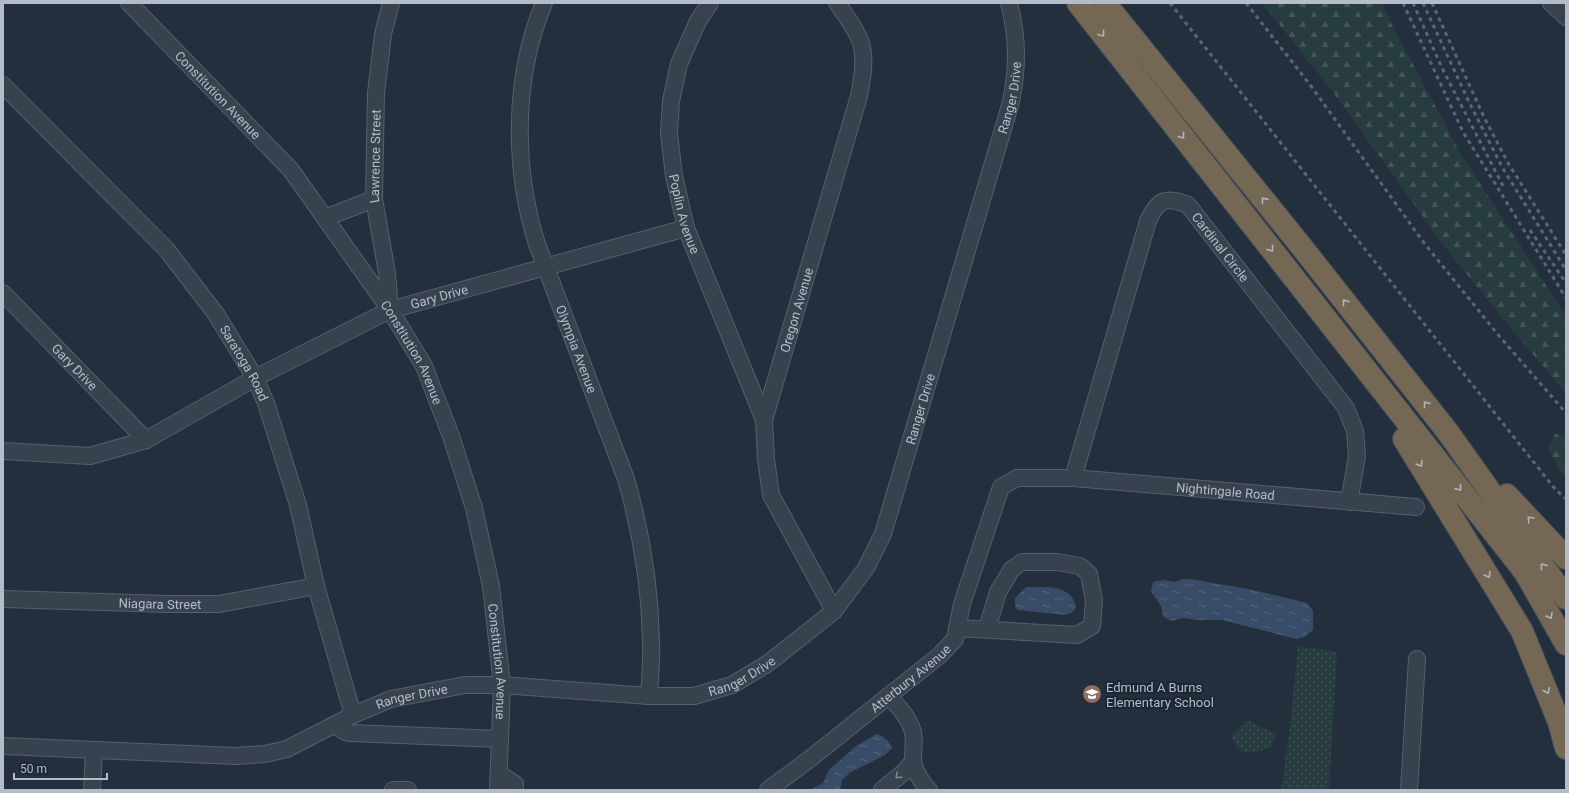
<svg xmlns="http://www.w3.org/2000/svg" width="1569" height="793" viewBox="0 0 1569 793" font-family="Roboto,sans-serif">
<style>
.forest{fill:url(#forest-firs)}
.park{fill:url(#park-dots)}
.water{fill:url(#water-ripples)}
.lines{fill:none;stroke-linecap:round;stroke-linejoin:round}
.minor-casing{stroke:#565f6c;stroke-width:18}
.highway-casing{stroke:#434c59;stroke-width:24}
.minor{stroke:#38414e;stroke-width:16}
.highway{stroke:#746855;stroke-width:22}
.rail{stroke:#5a6575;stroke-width:3;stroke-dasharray:4 4;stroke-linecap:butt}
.oneway{stroke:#aeb4bd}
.oneway2{stroke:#7c8592}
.labels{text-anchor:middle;stroke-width:4;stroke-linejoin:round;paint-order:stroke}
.street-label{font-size:13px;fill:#b4bcc9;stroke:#1d2633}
.poi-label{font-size:13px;fill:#b4bcc9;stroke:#1d2633;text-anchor:start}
</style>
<defs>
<pattern id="forest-firs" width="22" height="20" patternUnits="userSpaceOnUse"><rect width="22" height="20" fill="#263c3f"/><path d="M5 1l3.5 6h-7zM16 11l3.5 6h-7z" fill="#435659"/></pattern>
<pattern id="park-dots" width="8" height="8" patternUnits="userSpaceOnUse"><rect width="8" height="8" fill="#263c3f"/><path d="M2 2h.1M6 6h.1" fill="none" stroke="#435659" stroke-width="1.8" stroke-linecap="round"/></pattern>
<pattern id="water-ripples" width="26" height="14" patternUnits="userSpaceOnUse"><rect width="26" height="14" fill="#394c67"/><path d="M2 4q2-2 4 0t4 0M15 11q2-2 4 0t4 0" fill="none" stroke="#53647b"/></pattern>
</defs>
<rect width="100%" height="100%" fill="#242f3e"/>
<g class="forest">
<polygon points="1262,3 1382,3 1393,27 1462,156 1566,316 1566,393 1513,331 1444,246 1333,92"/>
<polygon points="1555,434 1566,436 1566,477 1559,470 1548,448"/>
</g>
<g class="park">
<polygon points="1298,646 1337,652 1329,790 1281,790 1289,735"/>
<path d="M1247 720 1275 734 1273 746C1263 750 1246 758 1237 747 1235 744 1233 740 1231 736Z"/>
</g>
<g class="water">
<path d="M1184 579C1198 579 1205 582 1218 584 1248 588 1277 596 1307 603L1313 611V630L1304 637 1296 639 1222 620H1197L1183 618 1171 621 1163 616 1161 606 1151 591 1153 582 1164 580 1174 582Z"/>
<path d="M1026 587C1045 587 1073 584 1076 608L1073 612 1065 615 1018 610 1015 606V598Z"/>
<path d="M877 734C885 737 889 741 892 748L885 755 849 773 842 780 840 790H810L823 783 829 770 856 746Z"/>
</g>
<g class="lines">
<defs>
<g id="minor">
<path id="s1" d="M129 3 291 170 390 310 424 366 451 436 474 508 491 586 502 685 498 790"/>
<path id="s2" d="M544 3C513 77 513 168 537 244L626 479C641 531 650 587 651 641 652 659 650 678 649 696"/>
<path id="s3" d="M710 3 698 21 679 64 671 101 669 133 674 176 686 228 764 420"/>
<polyline points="1551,3 1566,17"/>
<path id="s4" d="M3 85 167 250 216 314 255 378 266 403 298 505 316 586 353 715"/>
<polyline points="325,218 374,199"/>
<path id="s5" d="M3 293 146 440"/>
<path id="s6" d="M390 309 387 273 374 199 376 93 383 34 391 3"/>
<path id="s7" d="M3 451 90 456 146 440 255 378 390 310 686 228"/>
<path id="s8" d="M1073 478 1148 221C1158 199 1166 196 1188 205L1346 408 1355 431 1357 456 1349 502"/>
<path id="s9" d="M3 599 167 604H219L316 586"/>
<path id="s10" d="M834 611 771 495 766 459 764 420 859 96C862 80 866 60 861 43 856 28 846 16 837 3"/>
<polyline points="957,628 1077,635 1092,626 1094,600 1089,574 1080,566 1057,562 1022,562 1012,569 998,592 987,629"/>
<path d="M888 696C897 705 906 714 911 726 916 737 913 748 913 760 913 768 923 785 929 790"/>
<polyline points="335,725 345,732 351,733 500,739"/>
<path id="s11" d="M3 746 236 756 265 754 287 749 353 715 391 699 465 685H502L649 696H694L732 685 767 664 834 611 866 568 883 534 1011 102C1018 65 1018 39 1009 3"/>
<polyline points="499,774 515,784 515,790"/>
<polyline points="92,790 94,750"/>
<polyline points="393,790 408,790"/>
<path id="s12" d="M768 790 811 758 940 655 955 639 962 604 1001 487 1017 478H1073L1416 507"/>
<polyline points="882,790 904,772 913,761"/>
<polyline points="1409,790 1417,659"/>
</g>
<g id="highway">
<polyline points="1078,3 1525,572 1566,644"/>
<polyline points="1105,3 1301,246 1447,431 1566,598"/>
<polyline points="1404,439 1522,631 1559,722 1566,748"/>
<polyline points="1507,495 1566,558"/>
</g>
</defs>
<use href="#minor" class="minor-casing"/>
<use href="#highway" class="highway-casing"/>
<use href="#minor" class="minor"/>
<use href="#highway" class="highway"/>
<g class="rail">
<polyline points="1170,3 1555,489 1566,499"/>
<polyline points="1246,3 1311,86 1424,243 1500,337 1566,413"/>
<polyline points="1403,3 1463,132 1566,298"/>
<polyline points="1413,3 1443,70 1503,186"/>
<polyline points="1423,3 1468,100 1502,167 1566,270"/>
<polyline points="1432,3 1484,117 1508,163 1566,255"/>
<polyline points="1530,230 1566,283"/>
</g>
</g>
<defs><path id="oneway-chevron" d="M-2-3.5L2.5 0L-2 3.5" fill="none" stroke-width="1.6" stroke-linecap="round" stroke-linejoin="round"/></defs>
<g class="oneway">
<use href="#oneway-chevron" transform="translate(1102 34) rotate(52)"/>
<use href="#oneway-chevron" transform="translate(1182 136) rotate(52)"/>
<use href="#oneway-chevron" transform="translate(1264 200) rotate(-129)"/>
<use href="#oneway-chevron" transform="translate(1271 249) rotate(52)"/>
<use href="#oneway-chevron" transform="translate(1345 302) rotate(-128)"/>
<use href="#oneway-chevron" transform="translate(1426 404) rotate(-128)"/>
<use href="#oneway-chevron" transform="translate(1420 464) rotate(59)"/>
<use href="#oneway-chevron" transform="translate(1459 488) rotate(51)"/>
<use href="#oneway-chevron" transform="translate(1530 519) rotate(-133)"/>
<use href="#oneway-chevron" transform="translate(1543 566) rotate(-126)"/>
<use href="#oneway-chevron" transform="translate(1488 575) rotate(59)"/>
<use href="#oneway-chevron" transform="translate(1550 616) rotate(60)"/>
<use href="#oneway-chevron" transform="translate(1547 691) rotate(67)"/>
</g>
<use class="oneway2" href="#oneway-chevron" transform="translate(898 776) rotate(138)"/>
<defs>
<symbol id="school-disc" viewBox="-11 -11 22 22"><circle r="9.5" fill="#8d6e63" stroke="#1d2633"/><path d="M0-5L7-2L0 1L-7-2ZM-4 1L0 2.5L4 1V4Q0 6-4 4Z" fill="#fff"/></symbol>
</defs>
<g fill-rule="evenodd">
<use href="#school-disc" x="1081" y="683" width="22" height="22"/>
</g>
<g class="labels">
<g class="street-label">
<text dy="5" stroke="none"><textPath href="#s1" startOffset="128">Constitution Avenue</textPath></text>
<text dy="5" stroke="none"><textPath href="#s11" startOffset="1417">Ranger Drive</textPath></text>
<text dy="5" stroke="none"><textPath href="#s6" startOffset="154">Lawrence Street</textPath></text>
<text dy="5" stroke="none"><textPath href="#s3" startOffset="221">Poplin Avenue</textPath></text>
<text dy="5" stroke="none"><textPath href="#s8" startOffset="372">Cardinal Circle</textPath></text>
<text dy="5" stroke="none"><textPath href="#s7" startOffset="473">Gary Drive</textPath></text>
<text dy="5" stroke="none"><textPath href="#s10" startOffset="322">Oregon Avenue</textPath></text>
<text dy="5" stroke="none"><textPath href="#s2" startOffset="358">Olympia Avenue</textPath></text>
<text dy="5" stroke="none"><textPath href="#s1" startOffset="452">Constitution Avenue</textPath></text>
<text dy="5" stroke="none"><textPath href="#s4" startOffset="370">Saratoga Road</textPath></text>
<text dy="5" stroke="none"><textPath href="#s5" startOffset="103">Gary Drive</textPath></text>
<text dy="5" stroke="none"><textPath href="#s11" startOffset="1093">Ranger Drive</textPath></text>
<text dy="5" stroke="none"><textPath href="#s12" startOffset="627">Nightingale Road</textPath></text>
<text dy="5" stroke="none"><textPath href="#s9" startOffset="157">Niagara Street</textPath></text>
<text dy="5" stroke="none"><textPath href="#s1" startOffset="776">Constitution Avenue</textPath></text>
<text dy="5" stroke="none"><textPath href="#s11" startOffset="757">Ranger Drive</textPath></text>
<text dy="5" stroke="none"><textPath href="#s12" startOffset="181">Atterbury Avenue</textPath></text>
<text dy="5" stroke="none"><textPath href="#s11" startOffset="421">Ranger Drive</textPath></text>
</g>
<g class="poi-label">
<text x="1106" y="692">Edmund A Burns<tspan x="1106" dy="15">Elementary School</tspan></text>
</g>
</g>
<rect width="1569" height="793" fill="none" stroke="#b4bcc9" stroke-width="8"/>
<path d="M14 773v6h93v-6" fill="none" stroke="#b4bcc9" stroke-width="2"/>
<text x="20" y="773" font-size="12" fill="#b4bcc9" stroke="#1d2633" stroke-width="3" paint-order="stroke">50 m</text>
</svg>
